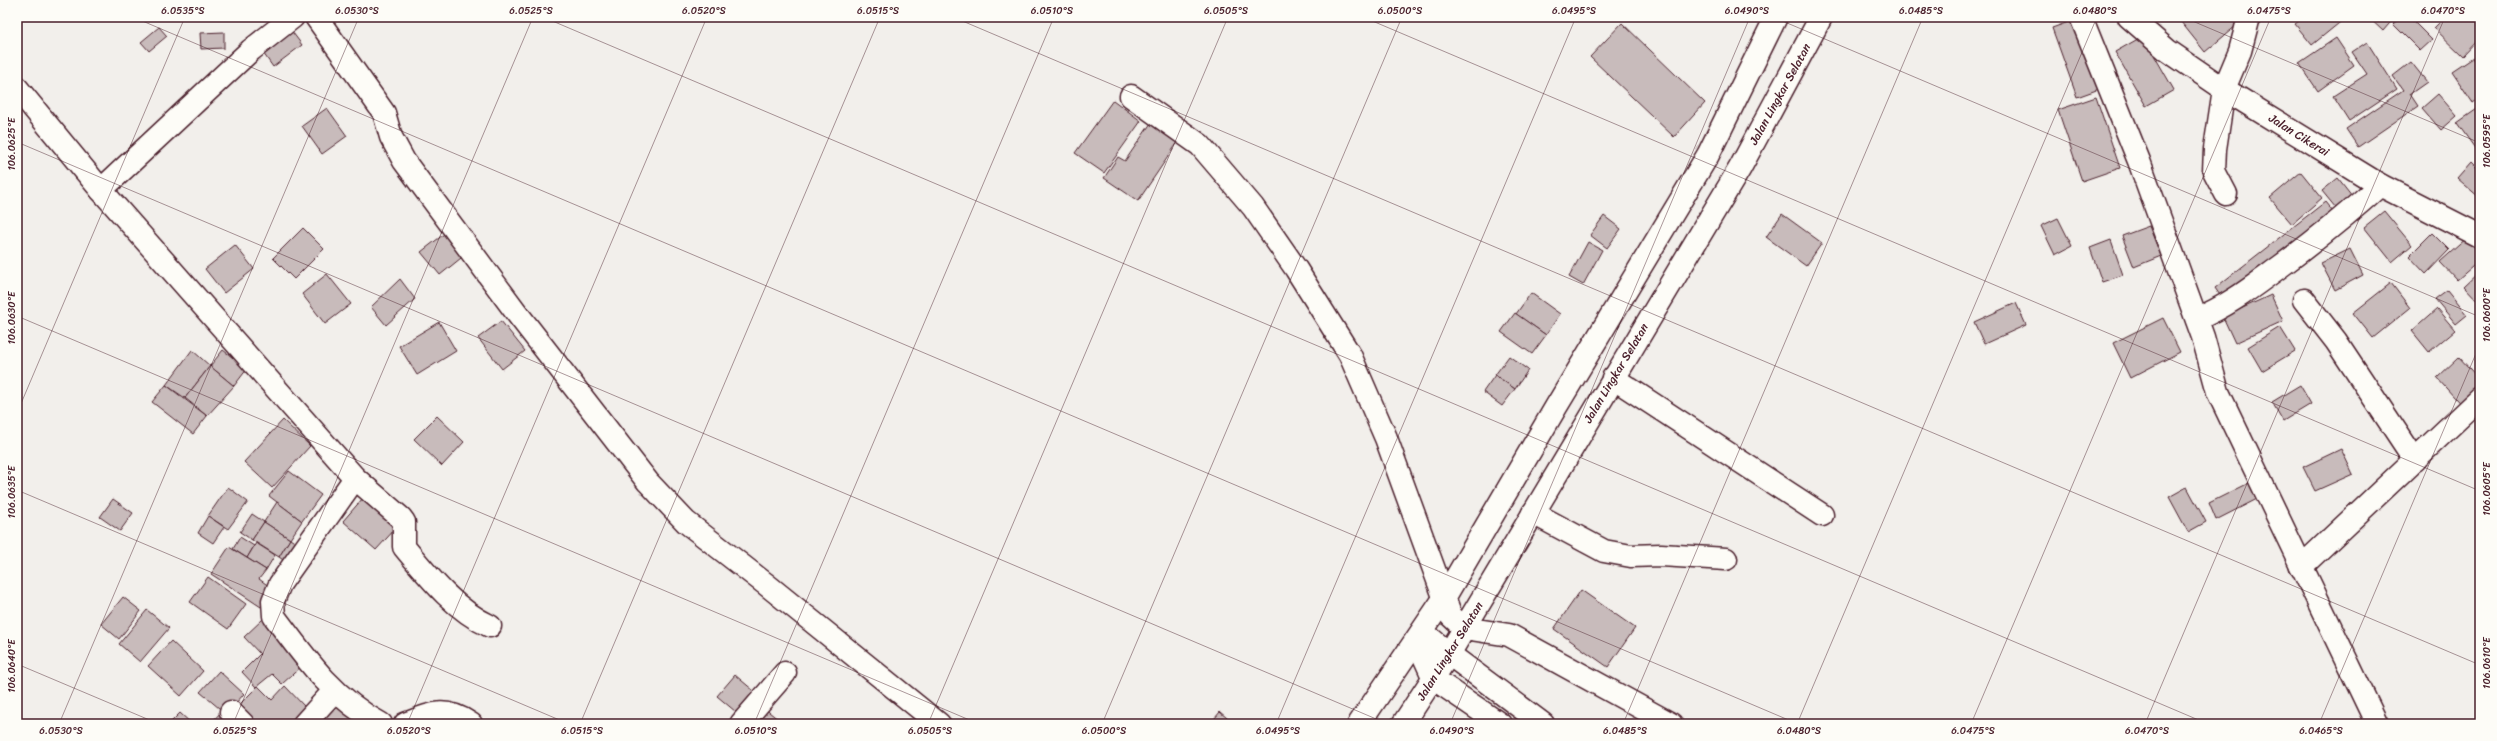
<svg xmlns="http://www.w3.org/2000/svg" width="2497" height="741" viewBox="0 0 2497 741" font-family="Sriracha,sans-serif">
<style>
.building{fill:#c8bbbb;stroke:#4a1f2b}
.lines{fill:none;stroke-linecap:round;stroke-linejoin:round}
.minor-casing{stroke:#4a1f2b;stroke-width:25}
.highway-casing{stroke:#4a1f2b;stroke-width:25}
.minor{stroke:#fdfcf7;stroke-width:22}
.highway{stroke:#fdfcf7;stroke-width:22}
.ticks{fill:none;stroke:#4a1f2b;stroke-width:1;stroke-opacity:0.45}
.labels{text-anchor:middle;stroke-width:3.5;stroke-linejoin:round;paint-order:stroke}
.street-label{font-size:12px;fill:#4a1f2b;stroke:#fdfcf7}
.neatline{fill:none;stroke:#4a1f2b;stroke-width:1.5}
.ticks-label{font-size:10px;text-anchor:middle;fill:#4a1f2b}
</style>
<rect width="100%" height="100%" fill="#f2efeb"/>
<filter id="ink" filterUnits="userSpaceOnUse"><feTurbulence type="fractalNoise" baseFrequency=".025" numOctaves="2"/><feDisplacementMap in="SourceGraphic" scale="8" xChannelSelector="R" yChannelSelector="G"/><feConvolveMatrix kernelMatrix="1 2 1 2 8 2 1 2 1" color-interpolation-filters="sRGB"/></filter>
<g filter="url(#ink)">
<g class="building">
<polygon points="2177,17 2230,17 2237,25 2205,52"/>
<polygon points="2304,17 2342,17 2344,19 2312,45 2295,24"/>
<polygon points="2368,17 2395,17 2383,31"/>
<polygon points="2401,17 2409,17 2432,40 2420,51 2393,24"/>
<polygon points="2445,17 2480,17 2480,38 2463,56 2434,28"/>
<polygon points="2077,19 2102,88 2077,97 2052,28"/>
<polygon points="1622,23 1705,103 1674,137 1590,57"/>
<polygon points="159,27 167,36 149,51 141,42"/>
<polygon points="290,29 302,45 273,67 261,50"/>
<polygon points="224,32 224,48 201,49 200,33"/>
<polygon points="2143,36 2174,90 2146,106 2115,52"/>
<polygon points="2336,38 2354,65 2318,91 2299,63"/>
<polygon points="2367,42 2397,89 2349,121 2333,96 2367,74 2352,52"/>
<polygon points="2473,58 2480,68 2480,98 2473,103 2452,72"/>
<polygon points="2411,62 2427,82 2410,94 2418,106 2358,147 2346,129 2403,90 2393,76"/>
<polygon points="2438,94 2457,116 2441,130 2422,108"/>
<polygon points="2096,97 2120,168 2082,181 2058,110"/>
<polygon points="1113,100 1141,121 1104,173 1075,153"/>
<polygon points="2480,107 2480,153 2479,154 2457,123"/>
<polygon points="327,108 347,136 322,154 302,126"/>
<polygon points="1151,123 1178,142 1138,201 1104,178 1118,157 1125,161"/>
<polygon points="2471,162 2480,171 2480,198 2457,178"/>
<polygon points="2301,172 2322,198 2292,224 2270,198"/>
<polygon points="2338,178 2356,201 2340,213 2322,191"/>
<polygon points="2325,202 2337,217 2226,304 2215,288"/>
<polygon points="2384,211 2412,245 2392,262 2364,227"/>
<polygon points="1782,214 1822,243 1806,266 1766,237"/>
<polygon points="1604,216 1621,229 1607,248 1590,235"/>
<polygon points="2058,218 2072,246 2055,255 2041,226"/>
<polygon points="2149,226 2161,256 2134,267 2122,236"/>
<polygon points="303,228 324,249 294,279 273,258"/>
<polygon points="448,231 466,254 440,275 421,252"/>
<polygon points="2432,233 2449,250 2426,274 2409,256"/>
<polygon points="2469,236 2480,248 2480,260 2457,280 2440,262"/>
<polygon points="2111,240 2123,275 2102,282 2090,248"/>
<polygon points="1588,242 1602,250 1583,285 1569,277"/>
<polygon points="235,245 254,269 224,293 205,269"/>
<polygon points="2350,249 2363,275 2335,290 2321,263"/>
<polygon points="2480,271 2480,303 2464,286"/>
<polygon points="327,274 351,304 325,324 302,294"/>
<polygon points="400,279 415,299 386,325 371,307"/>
<polygon points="2391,283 2410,308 2373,338 2353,313"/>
<polygon points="2447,290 2467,315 2456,324 2435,299"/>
<polygon points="1531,293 1560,314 1546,335 1516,314"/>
<polygon points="2271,295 2283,321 2235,343 2223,317"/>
<polygon points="2016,303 2026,325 1984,344 1974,322"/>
<polygon points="2437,309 2455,330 2429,352 2412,331"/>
<polygon points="1515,313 1546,335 1532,354 1501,332"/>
<polygon points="2163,318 2180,352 2130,378 2113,343"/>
<polygon points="501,321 525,351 502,369 478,338"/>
<polygon points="439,322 456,351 417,375 399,346"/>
<polygon points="2280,327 2295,351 2262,371 2248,347"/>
<polygon points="192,350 210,366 185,398 166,385"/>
<polygon points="223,350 247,369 234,386 210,366"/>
<polygon points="1509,356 1528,370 1515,389 1495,375"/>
<polygon points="2459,357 2480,380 2480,393 2464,408 2437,378"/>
<polygon points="210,366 234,386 207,416 185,398"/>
<polygon points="1495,375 1515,389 1502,406 1483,392"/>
<polygon points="166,385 207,416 193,434 152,402"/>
<polygon points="2300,385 2311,404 2283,421 2272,402"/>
<polygon points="437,416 464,442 442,466 414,439"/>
<polygon points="283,420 310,446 272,488 244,462"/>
<polygon points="2341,449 2353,474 2315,491 2303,467"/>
<polygon points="289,471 321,495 302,521 269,496"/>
<polygon points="2253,481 2261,497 2216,520 2209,503"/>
<polygon points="228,487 248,502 228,529 208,516"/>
<polygon points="2187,487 2206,522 2188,532 2169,497"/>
<polygon points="363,498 396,528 376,550 343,521"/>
<polygon points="113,499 133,513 120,531 100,517"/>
<polygon points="277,502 302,521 290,539 264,522"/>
<polygon points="252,514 264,522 252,540 240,532"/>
<polygon points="208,516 224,527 213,543 198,533"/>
<polygon points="264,522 290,539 279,557 252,540"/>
<polygon points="240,537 254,546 247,558 233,549"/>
<polygon points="290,539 303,548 290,565 279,557"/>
<polygon points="256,543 275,555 266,570 247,558"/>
<polygon points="229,547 266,570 259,579 273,589 261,607 211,574"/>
<polygon points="208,577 246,604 228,629 190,602"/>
<polygon points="1581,590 1635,628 1608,667 1554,629"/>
<polygon points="123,597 141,611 119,639 101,624"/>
<polygon points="147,610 169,628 140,662 119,644"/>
<polygon points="263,619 304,664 282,684 272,674 256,687 242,672 260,654 244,637"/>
<polygon points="171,641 203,671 181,696 148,666"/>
<polygon points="219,671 244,694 226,714 200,692"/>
<polygon points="735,675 760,696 742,717 717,696"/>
<polygon points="258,686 272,700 285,686 305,707 289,724 257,724 238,706"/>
<polygon points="338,700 360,724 313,724"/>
<polygon points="764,708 784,724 752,724"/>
<polygon points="222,711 236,724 210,724"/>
<polygon points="1220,712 1234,724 1210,724"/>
<polygon points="180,713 192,724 169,724"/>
</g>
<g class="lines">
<defs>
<g id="minor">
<polyline points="316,17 384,113 391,137 404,161 516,312 648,482 686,522 767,585 939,724"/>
<polyline points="2081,17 2139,161 2203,337 2218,392 2377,724"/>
<polyline points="2129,17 2167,50 2224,89 2380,185 2480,236"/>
<path d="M17 88 101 190 355 478 280 584 273 601 274 616C306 659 332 697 381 724"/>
<polyline points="1131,96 1200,145 1253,207 1296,269 1350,355 1386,438 1451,616 1464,628 1509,635 1671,724"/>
<polyline points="101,190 251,50 293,17"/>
<polyline points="2226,194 2214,171 2215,149 2224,89 2240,51 2249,17"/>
<polyline points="2304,300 2336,341 2415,460"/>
<path d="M2197 319C2230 305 2252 287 2281 266 2316 240 2348 214 2380 185"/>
<polyline points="1613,378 1822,515"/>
<path d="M355 478 401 518 404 522V547C429 577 455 610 490 626"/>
<polyline points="1533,513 1604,551 1631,556 1661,555 1726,559"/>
<polyline points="2301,567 2480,398"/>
<polyline points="1423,632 1449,654 1543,724"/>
<polyline points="1417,641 1434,679 1500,724"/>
<polyline points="231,712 243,724"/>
<polyline points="304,724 334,691"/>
<path d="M405 724C431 714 445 706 471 724"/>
<polyline points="741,724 785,673"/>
</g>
<g id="highway">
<polyline points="1359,724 1443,600 1556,407 1708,155 1776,17"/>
<polyline points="1403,724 1449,654 1740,168 1821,17"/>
</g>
</defs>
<use href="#minor" class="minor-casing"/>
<use href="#highway" class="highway-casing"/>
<use href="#minor" class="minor"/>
<use href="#highway" class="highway"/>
</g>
</g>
<path class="ticks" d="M133 17 1798 724M543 17 2208 724M953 17 2480 665M1363 17 2480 491M1773 17 2480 317M2183 17 2480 143M17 142 1388 724M17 316 979 724M17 413 185 17M17 490 569 724M17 664 159 724M59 724 359 17M233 724 533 17M407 724 707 17M580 724 880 17M754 724 1054 17M928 724 1228 17M1102 724 1402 17M1276 724 1576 17M1450 724 1750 17M1623 724 1923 17M1797 724 2097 17M1971 724 2271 17M2145 724 2445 17M2319 724 2480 344"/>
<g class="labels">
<g class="street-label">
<text transform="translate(1780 94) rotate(-61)" y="4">Jalan Lingkar Selatan</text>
<text transform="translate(2299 135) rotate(32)" y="4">Jalan Cikerai</text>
<text transform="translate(1616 373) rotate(-59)" y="4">Jalan Lingkar Selatan</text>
<text transform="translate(1450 651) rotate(-58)" y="4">Jalan Lingkar Selatan</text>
</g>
</g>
<rect width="2497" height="741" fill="none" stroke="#fdfcf7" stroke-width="44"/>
<rect x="22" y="22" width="2453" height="697" class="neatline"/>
<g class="ticks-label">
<text x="183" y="14">6.0535°S</text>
<text x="357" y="14">6.0530°S</text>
<text x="531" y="14">6.0525°S</text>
<text x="704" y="14">6.0520°S</text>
<text x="878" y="14">6.0515°S</text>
<text x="1052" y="14">6.0510°S</text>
<text x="1226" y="14">6.0505°S</text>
<text x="1400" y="14">6.0500°S</text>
<text x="1574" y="14">6.0495°S</text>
<text x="1747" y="14">6.0490°S</text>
<text x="1921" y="14">6.0485°S</text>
<text x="2095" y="14">6.0480°S</text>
<text x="2269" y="14">6.0475°S</text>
<text x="2443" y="14">6.0470°S</text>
<text transform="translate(2486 141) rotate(-90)" y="4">106.0595°E</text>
<text transform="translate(11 144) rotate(-90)" y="4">106.0625°E</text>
<text transform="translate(2486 315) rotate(-90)" y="4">106.0600°E</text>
<text transform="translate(11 318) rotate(-90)" y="4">106.0630°E</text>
<text transform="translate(2486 489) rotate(-90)" y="4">106.0605°E</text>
<text transform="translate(11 492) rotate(-90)" y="4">106.0635°E</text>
<text transform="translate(2486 663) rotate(-90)" y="4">106.0610°E</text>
<text transform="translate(11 666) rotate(-90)" y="4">106.0640°E</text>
<text x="61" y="734">6.0530°S</text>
<text x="235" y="734">6.0525°S</text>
<text x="409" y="734">6.0520°S</text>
<text x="582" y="734">6.0515°S</text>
<text x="756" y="734">6.0510°S</text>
<text x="930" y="734">6.0505°S</text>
<text x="1104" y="734">6.0500°S</text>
<text x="1278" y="734">6.0495°S</text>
<text x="1452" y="734">6.0490°S</text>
<text x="1625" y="734">6.0485°S</text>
<text x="1799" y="734">6.0480°S</text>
<text x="1973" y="734">6.0475°S</text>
<text x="2147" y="734">6.0470°S</text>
<text x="2321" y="734">6.0465°S</text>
</g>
</svg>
